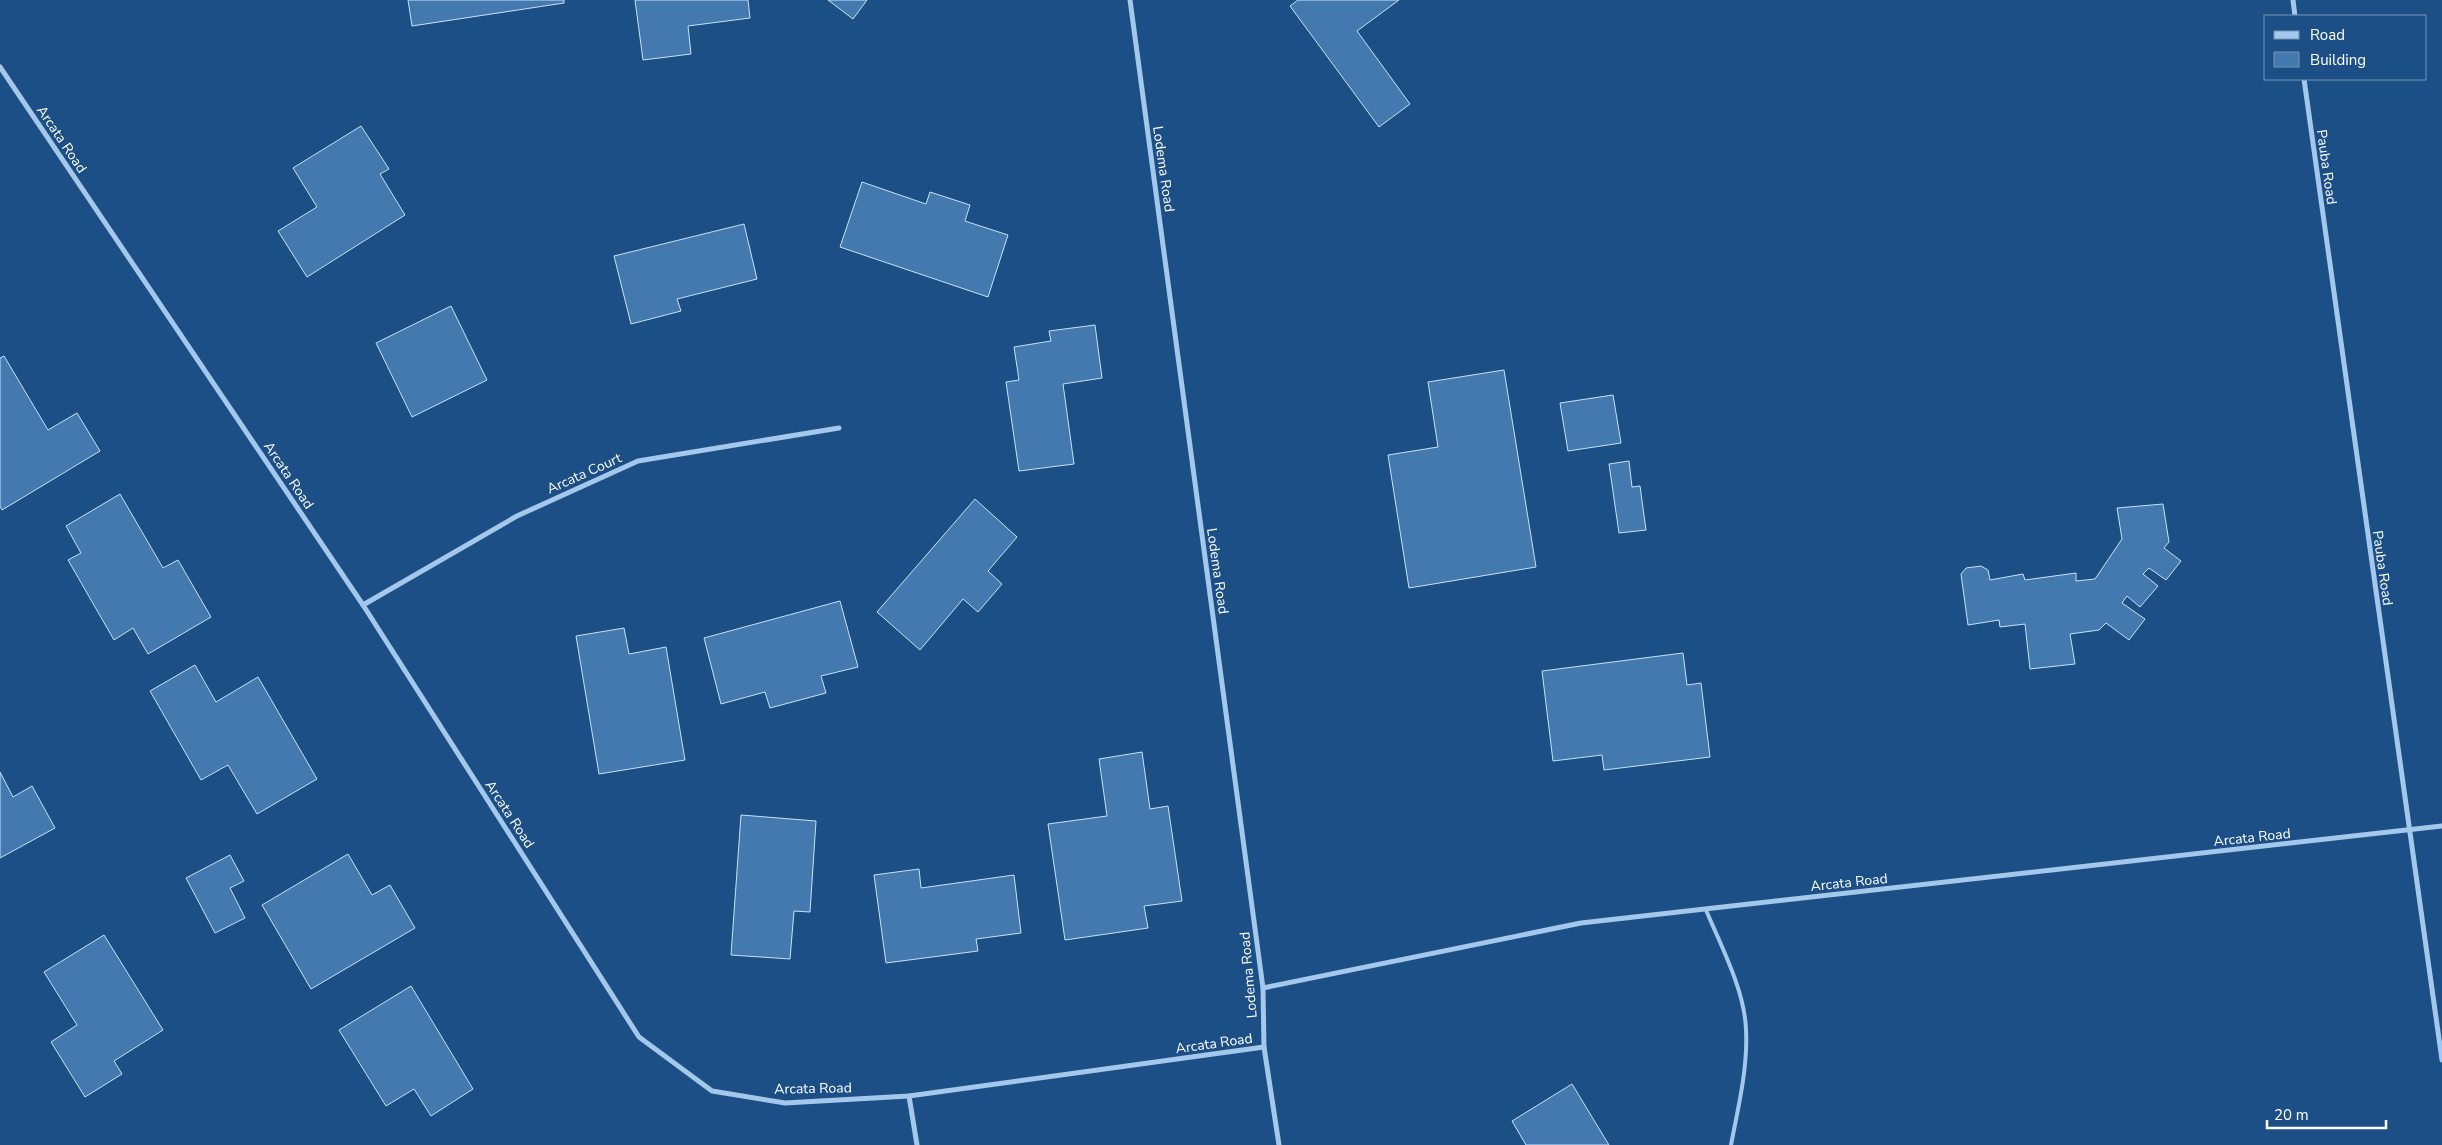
<svg xmlns="http://www.w3.org/2000/svg" width="2442" height="1145" viewBox="0 0 2442 1145" font-family="'Nunito Sans',sans-serif">
<style>
.building{fill:#4479af;stroke:#c8e1f8}
.lines{fill:none;stroke-linecap:round;stroke-linejoin:round}
.lane{stroke:#a3c8eb;stroke-width:4}
.street{stroke:#a3c8eb;stroke-width:5}
.labels{text-anchor:middle;stroke-width:4;stroke-linejoin:round;paint-order:stroke}
.street-label{font-size:14px;fill:#fff;stroke:#1c4f86}
</style>
<rect width="100%" height="100%" fill="#1c4f86"/>
<g class="building">
<polygon points="408,0 564,0 564,3 412,26"/>
<polygon points="635,0 748,0 750,18 688,26 691,54 643,60"/>
<polygon points="828,0 867,0 853,19"/>
<polygon points="1298,0 1399,0 1357,31 1410,104 1379,127 1290,6"/>
<polygon points="361,126 389,169 380,174 405,215 307,277 278,231 317,207 293,168"/>
<polygon points="862,182 926,204 930,192 970,205 965,221 1008,235 988,297 840,247"/>
<polygon points="744,224 757,279 677,299 681,311 631,324 614,256"/>
<polygon points="451,306 487,380 412,417 376,343"/>
<polygon points="1095,325 1102,378 1063,384 1074,464 1019,471 1006,382 1019,380 1014,347 1051,341 1049,331"/>
<polygon points="4,356 48,430 77,413 100,451 2,510 0,506 0,358"/>
<polygon points="1504,370 1536,567 1409,588 1388,455 1438,447 1428,382"/>
<polygon points="1613,395 1621,443 1568,451 1560,403"/>
<polygon points="1629,461 1632,487 1640,486 1646,530 1619,533 1609,464"/>
<polygon points="120,494 163,568 178,560 211,617 148,654 133,628 114,640 68,560 81,553 66,526"/>
<polygon points="975,499 1017,537 988,571 1002,584 978,612 963,599 920,650 877,612"/>
<polygon points="2163,504 2169,542 2164,548 2181,561 2166,580 2149,568 2143,574 2158,586 2140,607 2127,596 2122,603 2145,619 2129,640 2106,623 2099,630 2070,634 2075,664 2030,669 2025,624 2000,627 1999,620 1968,625 1961,574 1966,568 1981,566 1988,570 1990,580 2023,574 2025,580 2076,573 2076,581 2095,579 2122,539 2117,508"/>
<polygon points="840,601 858,667 821,676 826,693 770,708 765,692 721,704 704,638"/>
<polygon points="624,628 629,654 666,647 685,760 599,774 576,636"/>
<polygon points="1683,653 1687,685 1701,683 1710,757 1604,770 1602,755 1553,761 1542,671"/>
<polygon points="195,665 216,702 258,677 317,779 257,814 228,765 201,780 150,691"/>
<polygon points="1142,752 1150,809 1168,806 1182,901 1144,906 1148,928 1065,940 1048,824 1107,816 1099,759"/>
<polygon points="0,772 13,797 32,786 55,828 0,858"/>
<polygon points="741,815 816,821 810,912 794,911 790,959 731,955"/>
<polygon points="348,854 372,895 390,885 415,928 311,989 262,905"/>
<polygon points="230,855 244,881 230,888 245,918 215,933 186,878"/>
<polygon points="919,869 921,888 1014,875 1021,933 976,939 978,951 886,963 874,875"/>
<polygon points="104,935 163,1030 114,1061 122,1074 85,1097 51,1042 77,1025 44,972"/>
<polygon points="411,986 473,1089 431,1116 414,1089 386,1106 339,1030"/>
<polygon points="1572,1084 1609,1145 1526,1145 1512,1121"/>
</g>
<g class="lines">
<path class="lane" d="M1706 910C1721 946 1745 991 1746 1030 1748 1068 1738 1108 1731 1145"/>
<g class="street">
<polyline points="1130,0 1263,988 1264,1047 1279,1145"/>
<polyline points="2293,0 2295,16"/>
<polyline points="0,67 363,605 639,1037 712,1091 785,1103 909,1096 1264,1047"/>
<polyline points="2304,79 2442,1060"/>
<polyline points="363,605 517,516 638,461 839,428"/>
<polyline points="1263,988 1581,923 2442,826"/>
<polyline points="909,1096 917,1145"/>
</g>
</g>
<g class="labels">
<g class="street-label">
<text transform="translate(62 139) rotate(56)" y="5">Arcata Road</text>
<text transform="translate(2327 167) rotate(82)" y="5">Pauba Road</text>
<text transform="translate(1164 169) rotate(82)" y="5">Lodema Road</text>
<text transform="translate(584 473) rotate(-24)" y="5">Arcata Court</text>
<text transform="translate(289 475) rotate(56)" y="5">Arcata Road</text>
<text transform="translate(2383 568) rotate(82)" y="5">Pauba Road</text>
<text transform="translate(1218 571) rotate(82)" y="5">Lodema Road</text>
<text transform="translate(510 814) rotate(57)" y="5">Arcata Road</text>
<text transform="translate(2252 837) rotate(-6)" y="5">Arcata Road</text>
<text transform="translate(1849 882) rotate(-6)" y="5">Arcata Road</text>
<text transform="translate(1248 975) rotate(-95)" y="5">Lodema Road</text>
<text transform="translate(1214 1043) rotate(-8)" y="5">Arcata Road</text>
<text transform="translate(813 1088) rotate(-1)" y="5">Arcata Road</text>
</g>
</g>
<rect x="2264" y="15" width="162" height="65" fill="#1c4f86" stroke="#7795b6"/>
<rect x="2274" y="31" width="25" height="8" fill="#a3c8eb" stroke="#7795b6"/>
<text x="2310" y="40" font-size="15" fill="#ffffff">Road</text>
<rect x="2274" y="52" width="25" height="15" fill="#4479af" stroke="#7795b6"/>
<text x="2310" y="65" font-size="15" fill="#ffffff">Building</text>
<path d="M2267 1120v8h119v-8" fill="none" stroke="#ffffff" stroke-width="2.5"/>
<text x="2274" y="1120" font-size="15" fill="#ffffff" stroke="#1c4f86" stroke-width="4" paint-order="stroke">20 m</text>
</svg>
